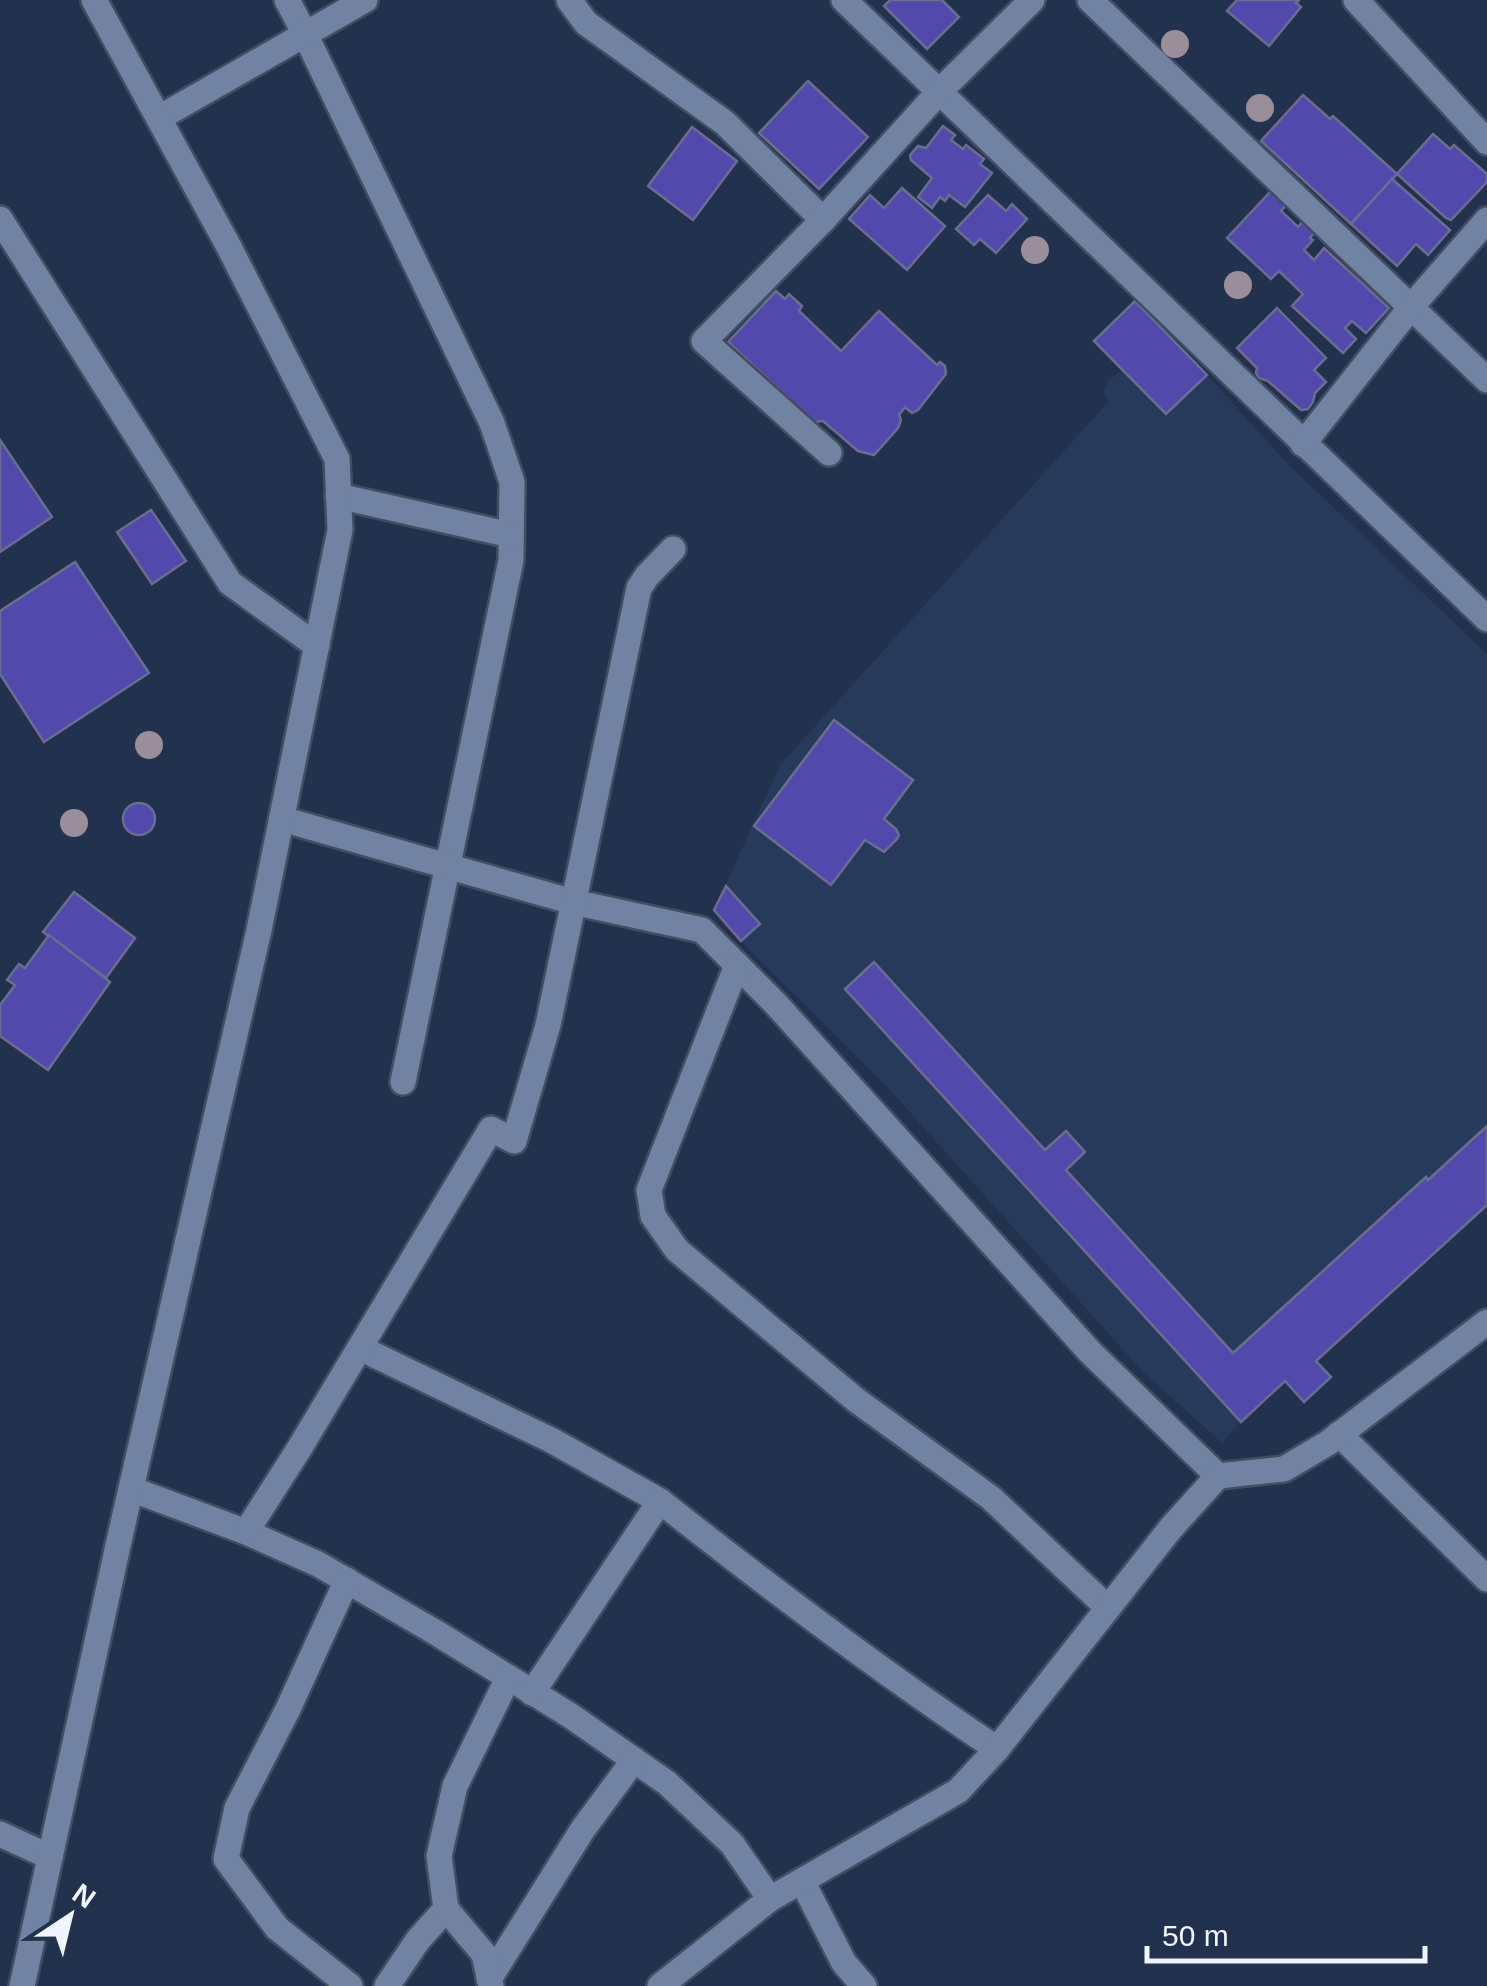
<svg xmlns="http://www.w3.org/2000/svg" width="1487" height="1986" viewBox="0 0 1487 1986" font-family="Arial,sans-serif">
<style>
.built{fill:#283a5c}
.building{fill:#5249ac;stroke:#6b6d90;stroke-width:2.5}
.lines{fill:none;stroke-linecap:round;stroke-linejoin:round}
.street-casing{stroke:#424d63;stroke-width:30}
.street{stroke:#7182a3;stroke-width:25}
.tree{fill:#998e99}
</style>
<rect width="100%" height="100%" fill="#22314d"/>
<polygon class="built" points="1135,301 1207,375 1288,464 1487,654 1487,1205 1317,1361 1331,1377 1304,1402 1285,1382 1241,1421 1222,1443 1143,1372 888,1088 741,941 714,910 780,765 1109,401 1103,392 1108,381 1122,370 1094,341"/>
<g class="building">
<polygon points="890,0 942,0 959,17 927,49 884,6"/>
<polygon points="1237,0 1299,0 1296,3 1301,7 1269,46 1227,11"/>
<polygon points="808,81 868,137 819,189 759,133"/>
<polygon points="1303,95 1330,119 1333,116 1397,174 1351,224 1261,141"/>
<polygon points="943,126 955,135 951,140 963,149 966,145 984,159 980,164 992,173 965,207 949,195 945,201 940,197 932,208 918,197 932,178 911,160 910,155 918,146 926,148"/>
<polygon points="692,127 737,161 693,220 648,186"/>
<polygon points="1433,134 1450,149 1454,145 1487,174 1487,182 1451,220 1446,218 1397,174"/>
<polygon points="1392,179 1450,230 1428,255 1416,244 1397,266 1351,224"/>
<polygon points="902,188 945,226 907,270 849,219 870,195 884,208"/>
<polygon points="1271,191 1286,205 1281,211 1298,227 1302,222 1314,233 1310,238 1313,240 1304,250 1314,260 1324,248 1389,308 1366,333 1352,321 1345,328 1356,339 1343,353 1292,306 1303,294 1279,271 1271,279 1227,238"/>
<polygon points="988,195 1006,211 1012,204 1027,219 996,253 980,239 974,245 956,229"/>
<polygon points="776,291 785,299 789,294 802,306 799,311 841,351 879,311 937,365 940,362 945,366 946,374 918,410 912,413 905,407 899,415 901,420 898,428 874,455 858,451 823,421 814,422 728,342"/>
<polygon points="1135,301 1207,375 1166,414 1094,341"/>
<polygon points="1277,308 1326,358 1314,370 1326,382 1315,393 1313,402 1308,409 1301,410 1268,381 1259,378 1256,373 1257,368 1237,348"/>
<polygon points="0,440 52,517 0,552"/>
<polygon points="151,510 186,561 152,584 117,532"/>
<polygon points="75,562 149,673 44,742 0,674 0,611"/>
<polygon points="834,720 913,780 884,819 896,829 899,835 897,839 884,852 865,840 831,885 754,826"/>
<circle cx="139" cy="819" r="16"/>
<polygon points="726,886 760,924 741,941 714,910"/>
<polygon points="74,892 135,938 106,978 43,932"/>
<polygon points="49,935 110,982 48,1070 0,1036 0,1005 15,985 7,980 19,964 25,968"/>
<polygon points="874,962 1045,1150 1066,1131 1085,1152 1066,1170 1233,1353 1426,1177 1428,1180 1487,1126 1487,1205 1316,1361 1331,1377 1304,1402 1285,1381 1241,1422 845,989"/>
</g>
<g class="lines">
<defs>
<g id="street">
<polyline points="287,0 305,34 492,423 512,482 511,560 403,1082"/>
<polyline points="569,0 586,23 725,123 823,220"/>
<polyline points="844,0 1487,619"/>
<polyline points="1090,0 1487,380"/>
<polyline points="1356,0 1487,142"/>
<polyline points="159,118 365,0"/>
<polyline points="0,219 230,583 317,646"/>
<polyline points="1303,444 1411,307 1487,220"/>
<polyline points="829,453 704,341 823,220 939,92 1032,0"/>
<polyline points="338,496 511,535"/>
<polyline points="282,819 573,902 702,930 775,1003 1090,1352 1218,1476"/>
<polyline points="737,965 649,1190 653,1216 677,1250 856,1400 991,1498 1108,1608"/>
<polyline points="360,1348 551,1440 660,1501"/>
<polyline points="1339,1434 1487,1579"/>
<polyline points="131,1489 246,1532 318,1564 435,1632 571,1716 667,1783 732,1844 770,1899"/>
<polyline points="246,1532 299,1449 491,1129 514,1141 548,1025 639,588 647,576 673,549"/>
<polyline points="347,1580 288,1709 237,1808 226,1859 277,1928 350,1986"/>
<path d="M532 1693 660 1501C770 1588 880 1671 997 1749"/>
<polyline points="0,1834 50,1857"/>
<polyline points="802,1881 844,1963 864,1986"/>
<polyline points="489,1979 583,1829 634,1760"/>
<polyline points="22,1986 119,1541 259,930 340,530 337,459 229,247 94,0"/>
<polyline points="387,1986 418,1940 446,1909"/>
<polyline points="491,1986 484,1954 446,1909 439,1856 455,1786 508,1678"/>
<polyline points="660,1986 770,1899 958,1791 997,1749 1171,1528 1218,1476 1284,1469 1328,1443 1487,1322"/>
</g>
</defs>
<use href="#street" class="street-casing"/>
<use href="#street" class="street"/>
</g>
<g class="tree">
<circle cx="1175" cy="44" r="14"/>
<circle cx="1260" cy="108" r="14"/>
<circle cx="1035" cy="250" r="14"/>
<circle cx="1238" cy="285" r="14"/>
<circle cx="149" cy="745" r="14"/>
<circle cx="74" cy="823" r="14"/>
</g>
<g transform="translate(70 1916) rotate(35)" stroke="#22314d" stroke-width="8" paint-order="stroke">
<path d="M0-8L18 38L0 25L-18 38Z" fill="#f1f5fd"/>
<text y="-15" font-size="28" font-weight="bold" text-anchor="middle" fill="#f1f5fd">N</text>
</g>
<path d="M1147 1946v15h278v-15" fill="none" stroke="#f1f5fd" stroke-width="5"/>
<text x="1162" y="1946" font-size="30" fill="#f1f5fd" stroke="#22314d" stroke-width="8" paint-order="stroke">50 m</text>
</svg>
